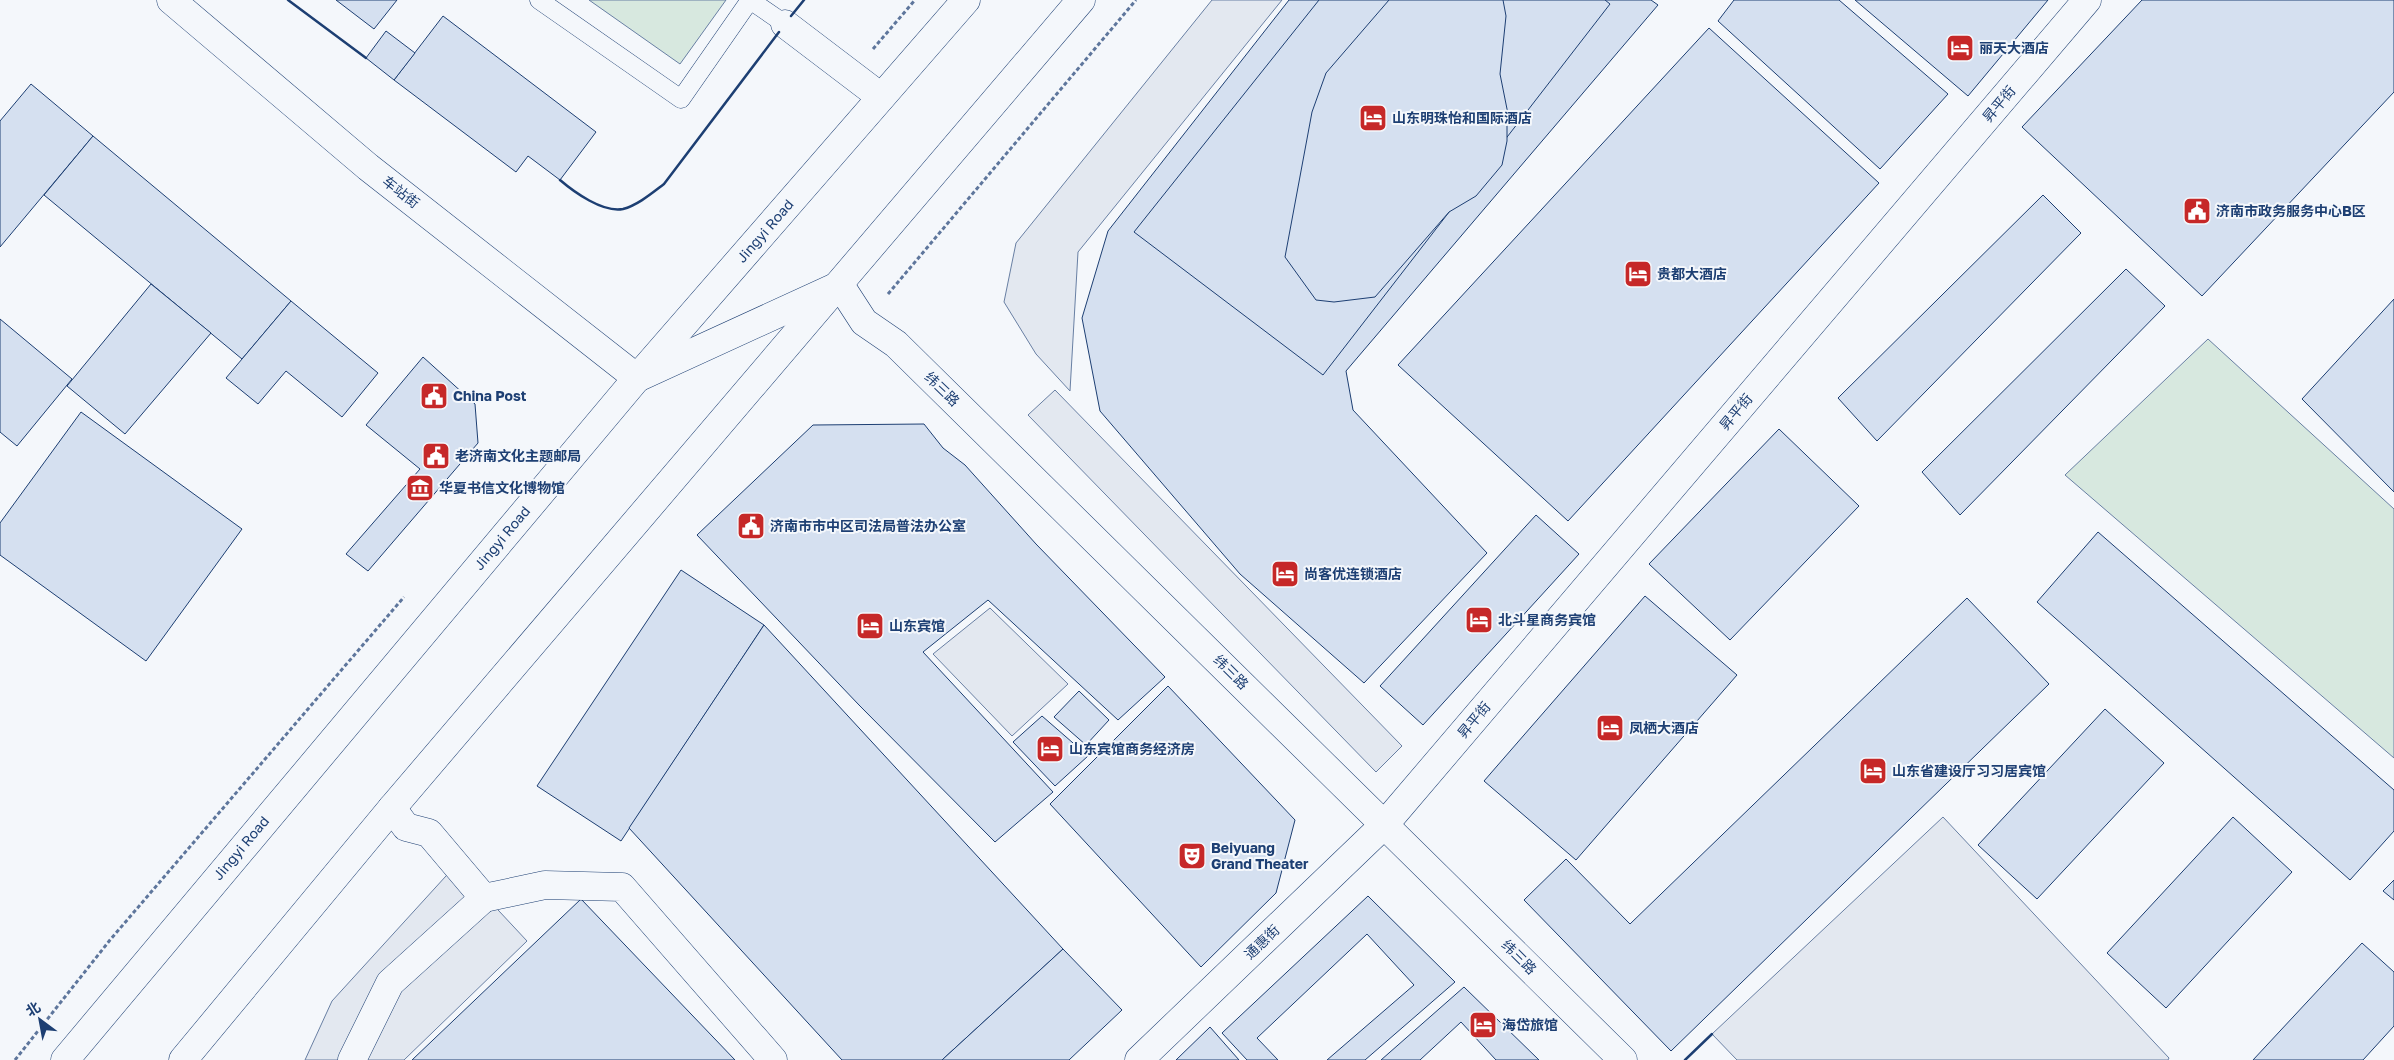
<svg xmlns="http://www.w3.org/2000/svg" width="2394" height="1060" viewBox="0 0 2394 1060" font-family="'Golos Text','Noto Sans SC',sans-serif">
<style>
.green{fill:#d7e8df;stroke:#687fa3}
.parking{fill:#e3e8f0;stroke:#687fa3}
.building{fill:#d5e0f0;stroke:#1d3f73}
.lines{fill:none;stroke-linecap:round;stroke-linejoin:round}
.lane-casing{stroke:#1d3f73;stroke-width:19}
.street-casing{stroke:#1d3f73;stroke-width:29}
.secondary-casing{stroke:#1d3f73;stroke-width:29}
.primary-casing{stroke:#1d3f73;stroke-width:29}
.path{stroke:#5e769c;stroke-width:3;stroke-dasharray:4 2.5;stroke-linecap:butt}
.lane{stroke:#f4f7fb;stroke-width:18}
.street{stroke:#f4f7fb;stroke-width:28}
.secondary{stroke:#f4f7fb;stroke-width:28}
.primary{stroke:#f4f7fb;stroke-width:28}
.wall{stroke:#1d3f73;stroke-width:2.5}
.labels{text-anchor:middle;stroke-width:4;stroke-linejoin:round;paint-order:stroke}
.poi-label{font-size:14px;font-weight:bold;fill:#1d3f73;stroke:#f4f7fb;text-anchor:start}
.street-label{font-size:14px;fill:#1d3f73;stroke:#f4f7fb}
</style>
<rect width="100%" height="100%" fill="#f4f7fb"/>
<g class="green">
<polygon points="589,0 726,0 680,64"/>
<polygon points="2208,339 2394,509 2394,758 2065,475"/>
</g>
<g class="parking">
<polygon points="1212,0 1282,0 1078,252 1070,391 1036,354 1004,302 1016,243"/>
<polygon points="1055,390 1402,746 1376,772 1028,415"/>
<polygon points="990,608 1068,684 1012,736 933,654"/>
<polygon points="1943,817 2169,1058 2168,1060 1737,1060 1712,1034"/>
<polygon points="456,865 527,941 404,1060 305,1060 332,1001"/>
</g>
<g class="building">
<polygon points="336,0 397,0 374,29"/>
<polygon points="1289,0 1651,0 1658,5 1346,371 1353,410 1487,553 1364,683 1240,574 1100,411 1082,318 1108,231"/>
<polygon points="1319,0 1605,0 1610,4 1323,375 1134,232"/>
<polygon points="1389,0 1503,0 1506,16 1500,74 1507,109 1507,141 1502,165 1476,196 1449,212 1375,297 1334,302 1316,300 1285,257 1312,112 1326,73"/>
<polygon points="1734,0 1839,0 1948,94 1880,169 1718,21"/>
<polygon points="1855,0 2048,0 1968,96"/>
<polygon points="2142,0 2394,0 2394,92 2202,296 2022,127"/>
<polygon points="443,16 596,132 560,180 528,156 516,172 394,80"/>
<polygon points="1709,28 1879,183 1568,521 1398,365"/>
<polygon points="386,31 415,53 394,80 366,58"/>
<polygon points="31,84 93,136 0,247 0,121"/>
<polygon points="93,136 291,301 242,359 44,195"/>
<polygon points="2043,195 2081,233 1877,441 1838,398"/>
<polygon points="2126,269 2165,306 1960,515 1922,472"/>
<polygon points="151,284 211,333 125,434 67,386"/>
<polygon points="2394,299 2394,492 2302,399"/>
<polygon points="291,301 378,373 342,417 286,371 258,404 226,378"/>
<polygon points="0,319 72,379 17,446 0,432"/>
<polygon points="423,357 475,404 478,443 368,571 346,554 420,469 366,425"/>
<polygon points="81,412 242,529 146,661 0,555 0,523"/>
<polygon points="924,424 943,448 965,465 1036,544 1165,677 1118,720 988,600 923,652 1053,792 995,842 859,705 697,535 813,425"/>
<polygon points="1779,429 1859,506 1730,640 1649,564"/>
<polygon points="1536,515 1579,554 1423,725 1380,686"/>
<polygon points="2098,532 2394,790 2394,831 2350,880 2037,602"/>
<polygon points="681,570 764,625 621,841 537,786"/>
<polygon points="1645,596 1737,675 1576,860 1484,781"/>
<polygon points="1967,598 2049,684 1671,1051 1524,900 1566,859 1630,924"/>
<polygon points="764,625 1063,949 942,1060 842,1060 629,828"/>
<polygon points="1168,686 1295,820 1276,893 1201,967 1050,804"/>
<polygon points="1079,691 1109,720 1086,745 1054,717"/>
<polygon points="2105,709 2164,763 2037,899 1978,845"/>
<polygon points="1042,716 1088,756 1055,786 1013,742"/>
<polygon points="2233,817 2292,872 2166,1008 2107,953"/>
<polygon points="2394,880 2394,900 2383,891"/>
<polygon points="1368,896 1455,982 1365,1060 1327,1060 1414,985 1367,934 1257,1038 1278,1060 1247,1060 1222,1033"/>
<polygon points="581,899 735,1060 412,1060"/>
<polygon points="2362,943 2394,972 2394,1026 2363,1060 2253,1060"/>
<polygon points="1063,949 1122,1010 1069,1060 942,1060"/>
<polygon points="1464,987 1539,1060 1496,1060 1461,1022 1420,1060 1381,1060"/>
<polygon points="1210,1027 1239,1060 1176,1060"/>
</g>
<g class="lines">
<defs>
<g id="lane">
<polyline points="539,0 681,99 750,0"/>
<polyline points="750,0 785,24"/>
</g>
<g id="street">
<polyline points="785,24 881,97"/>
<polyline points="392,808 406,827 429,833 484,898 545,885 622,887 773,1060"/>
<polyline points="352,1060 390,983 484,898"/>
<polyline points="1139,1060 1385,824 2087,0"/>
</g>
<polyline id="secondary" points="171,0 368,167 637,378 840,285 864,322 896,344 1623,1060"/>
<g id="primary">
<polyline points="65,1060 637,378 966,0"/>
<polyline points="183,1060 392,808 1081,0"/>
</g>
</defs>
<use href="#lane" class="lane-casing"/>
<use href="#street" class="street-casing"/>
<use href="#secondary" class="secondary-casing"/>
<use href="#primary" class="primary-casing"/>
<g class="path">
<polyline points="873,49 915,0"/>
<polyline points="888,294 1136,0"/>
<polyline points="15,1060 110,940 404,597"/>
</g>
<use href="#lane" class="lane"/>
<use href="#street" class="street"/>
<use href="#secondary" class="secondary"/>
<use href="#primary" class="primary"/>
<g class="wall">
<polyline points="288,0 366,58"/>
<polyline points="791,16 804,0"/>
<path d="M560 180C574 192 603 213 623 209 638 205 652 193 664 184L779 32"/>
<polyline points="1685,1060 1712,1034"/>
</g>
</g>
<defs>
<symbol id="hotel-square" viewBox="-11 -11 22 22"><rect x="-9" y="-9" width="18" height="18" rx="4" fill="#c62828" stroke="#f4f7fb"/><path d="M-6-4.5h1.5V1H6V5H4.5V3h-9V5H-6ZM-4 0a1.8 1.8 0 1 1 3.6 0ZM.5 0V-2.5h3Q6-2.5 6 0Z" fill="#fff"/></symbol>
<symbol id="civic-square" viewBox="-11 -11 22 22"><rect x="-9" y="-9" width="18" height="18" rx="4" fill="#c62828" stroke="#f4f7fb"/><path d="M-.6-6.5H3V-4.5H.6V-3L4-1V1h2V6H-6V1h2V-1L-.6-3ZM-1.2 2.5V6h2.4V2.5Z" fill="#fff"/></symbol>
<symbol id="museum-square" viewBox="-11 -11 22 22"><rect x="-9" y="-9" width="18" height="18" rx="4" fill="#c62828" stroke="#f4f7fb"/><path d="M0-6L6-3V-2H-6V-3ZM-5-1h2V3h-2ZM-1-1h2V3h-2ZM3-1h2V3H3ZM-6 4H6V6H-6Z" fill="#fff"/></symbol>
<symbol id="theatre-square" viewBox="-11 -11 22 22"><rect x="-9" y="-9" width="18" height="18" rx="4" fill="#c62828" stroke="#f4f7fb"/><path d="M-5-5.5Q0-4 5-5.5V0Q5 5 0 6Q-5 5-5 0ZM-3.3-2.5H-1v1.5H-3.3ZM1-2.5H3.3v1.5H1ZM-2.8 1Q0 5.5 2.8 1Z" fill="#fff"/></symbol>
</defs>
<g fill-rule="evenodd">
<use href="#hotel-square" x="1944" y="32" width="32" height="32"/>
<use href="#hotel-square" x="1357" y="102" width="32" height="32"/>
<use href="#civic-square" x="2181" y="195" width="32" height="32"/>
<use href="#hotel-square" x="1622" y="258" width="32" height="32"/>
<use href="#civic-square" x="418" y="380" width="32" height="32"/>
<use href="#civic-square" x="420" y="440" width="32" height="32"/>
<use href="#museum-square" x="404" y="472" width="32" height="32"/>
<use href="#civic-square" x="735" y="510" width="32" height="32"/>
<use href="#hotel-square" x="1269" y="558" width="32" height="32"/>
<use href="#hotel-square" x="1463" y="604" width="32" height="32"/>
<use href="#hotel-square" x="854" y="610" width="32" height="32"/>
<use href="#hotel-square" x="1594" y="712" width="32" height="32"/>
<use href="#hotel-square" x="1034" y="733" width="32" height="32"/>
<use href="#hotel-square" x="1857" y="755" width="32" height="32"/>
<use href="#theatre-square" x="1176" y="840" width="32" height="32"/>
<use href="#hotel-square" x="1467" y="1009" width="32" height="32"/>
</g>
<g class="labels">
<g class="poi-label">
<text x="1979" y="53">丽天大酒店</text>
<text x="1392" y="123">山东明珠怡和国际酒店</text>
<text x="2216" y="216">济南市政务服务中心B区</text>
<text x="1657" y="279">贵都大酒店</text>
<text x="453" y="401">China Post</text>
<text x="455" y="461">老济南文化主题邮局</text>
<text x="439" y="493">华夏书信文化博物馆</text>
<text x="770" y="531">济南市市中区司法局普法办公室</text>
<text x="1304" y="579">尚客优连锁酒店</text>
<text x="1498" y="625">北斗星商务宾馆</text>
<text x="889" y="631">山东宾馆</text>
<text x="1629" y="733">凤栖大酒店</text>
<text x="1069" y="754">山东宾馆商务经济房</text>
<text x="1892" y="776">山东省建设厅习习居宾馆</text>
<text x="1211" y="853">Beiyuang<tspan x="1211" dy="16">Grand Theater</tspan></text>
<text x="1502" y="1030">海岱旅馆</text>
</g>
<g class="street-label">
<text transform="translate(1999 104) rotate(-50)" y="5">昇平街</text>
<text transform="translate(401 192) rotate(38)" y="5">车站街</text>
<text transform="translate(765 231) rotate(-49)" y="5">Jingyi Road</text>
<text transform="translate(942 389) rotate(44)" y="5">纬三路</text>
<text transform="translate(1736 412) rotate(-50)" y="5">昇平街</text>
<text transform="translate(502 538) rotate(-50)" y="5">Jingyi Road</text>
<text transform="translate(1231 672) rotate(45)" y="5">纬三路</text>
<text transform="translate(1474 720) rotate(-50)" y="5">昇平街</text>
<text transform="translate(241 848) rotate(-50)" y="5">Jingyi Road</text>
<text transform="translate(1262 942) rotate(-44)" y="5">通惠街</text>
<text transform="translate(1519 957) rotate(45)" y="5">纬三路</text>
</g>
</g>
<g transform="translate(40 1020) rotate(328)" stroke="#f4f7fb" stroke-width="4" paint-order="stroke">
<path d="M0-4L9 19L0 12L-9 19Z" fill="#1d3f73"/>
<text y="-8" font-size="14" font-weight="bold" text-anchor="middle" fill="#1d3f73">北</text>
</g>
</svg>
